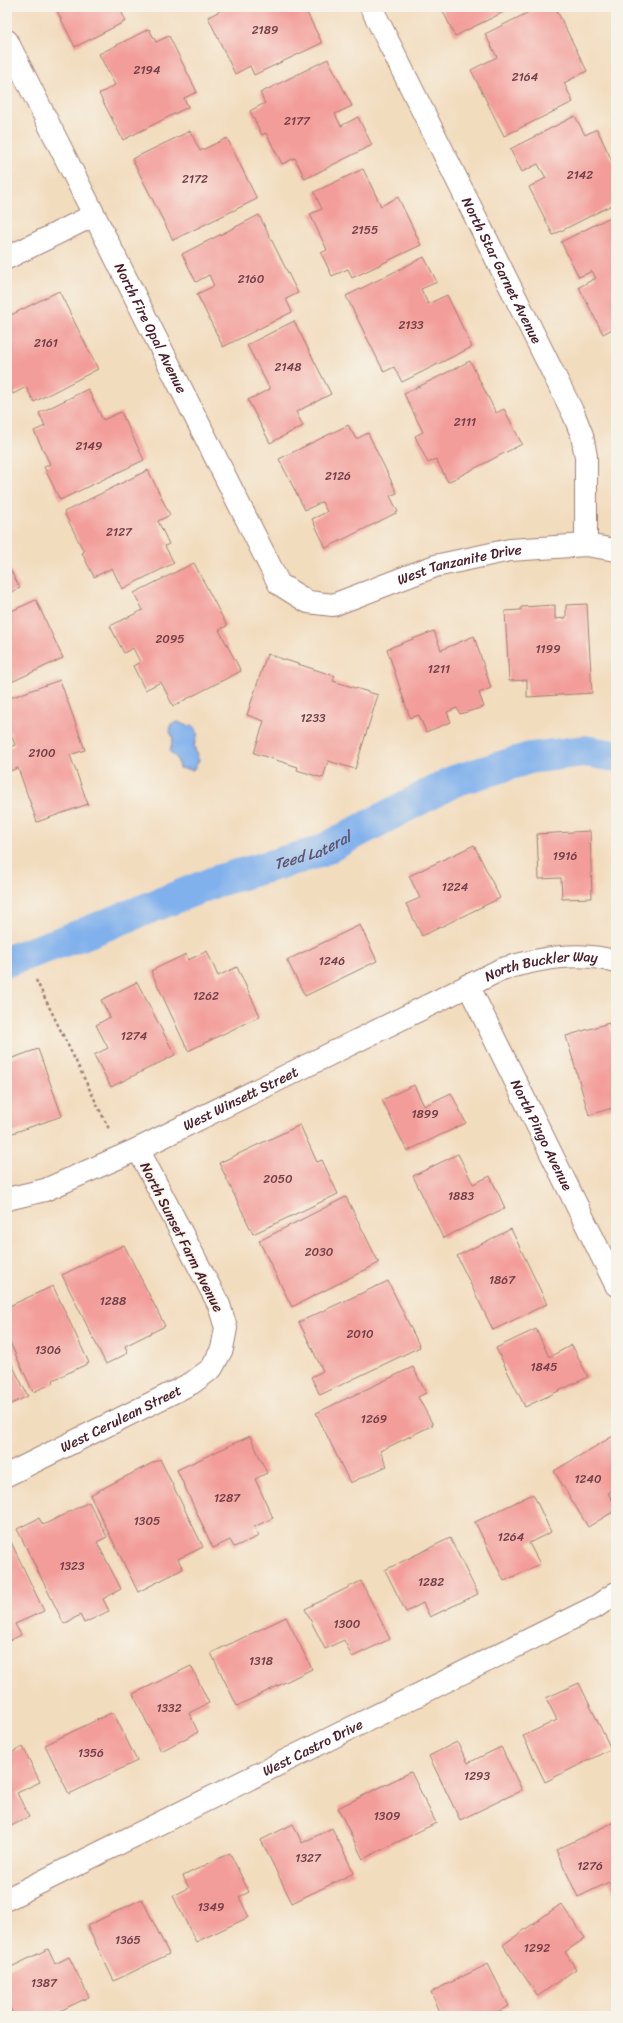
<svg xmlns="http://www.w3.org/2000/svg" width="623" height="2023" viewBox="0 0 623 2023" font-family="Sriracha,sans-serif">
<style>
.water{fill:#81b1ec;stroke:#66688c}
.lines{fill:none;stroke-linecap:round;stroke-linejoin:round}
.canal{stroke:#81b1ec;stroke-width:32}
.building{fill:#f39d9a}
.street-casing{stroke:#9e7e74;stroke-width:24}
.path{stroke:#9e7e74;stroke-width:2.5;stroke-dasharray:3 3;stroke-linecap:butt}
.street{stroke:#fff;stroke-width:22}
.labels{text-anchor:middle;stroke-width:3;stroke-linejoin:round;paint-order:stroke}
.number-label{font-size:12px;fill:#743e47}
.street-label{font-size:14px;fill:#4a1f2b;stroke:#f7f3e8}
.water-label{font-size:15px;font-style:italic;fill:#5d526f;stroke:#f7f3e8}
</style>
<rect width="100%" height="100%" fill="#f7f3e8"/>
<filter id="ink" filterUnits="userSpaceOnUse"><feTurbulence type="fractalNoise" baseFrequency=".025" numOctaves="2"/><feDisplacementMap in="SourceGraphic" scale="8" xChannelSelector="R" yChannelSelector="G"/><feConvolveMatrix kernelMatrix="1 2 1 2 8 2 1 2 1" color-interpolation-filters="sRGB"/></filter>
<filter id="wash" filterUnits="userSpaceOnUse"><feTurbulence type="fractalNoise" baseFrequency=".012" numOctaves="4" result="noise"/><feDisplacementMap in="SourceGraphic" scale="16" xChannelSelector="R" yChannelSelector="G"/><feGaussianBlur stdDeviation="0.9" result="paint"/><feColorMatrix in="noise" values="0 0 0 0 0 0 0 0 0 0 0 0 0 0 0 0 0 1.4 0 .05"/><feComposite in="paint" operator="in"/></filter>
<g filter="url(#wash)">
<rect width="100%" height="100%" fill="#f2dcbe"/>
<polygon class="water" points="179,722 184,725 193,726 198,733 194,746 199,761 193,770 179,768 177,759 170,752 173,737 169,730 171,724"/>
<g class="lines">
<path class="canal" id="s1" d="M7 961 78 936 217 881 319 852 454 781 530 758 584 751 616 756"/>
</g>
<g id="blocks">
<g class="building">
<polygon points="55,7 119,7 126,21 75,47"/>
<polygon points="221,7 304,7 322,43 254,75 250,66 235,74 208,17 222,10"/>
<polygon points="441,7 514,7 455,36"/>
<polygon points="539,7 555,7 587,71 564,83 573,102 504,136 471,70 497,57 485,34"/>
<polygon points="149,29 156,42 169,36 197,92 184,98 188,107 123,140 99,94 115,85 99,54"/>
<polygon points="328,59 352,106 335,114 341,126 358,117 372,145 305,179 295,158 282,164 266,133 262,135 250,111 265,103 260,93"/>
<polygon points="575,116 585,135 597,129 612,161 616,159 616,203 553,235 529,187 546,178 538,164 522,172 510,149"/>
<polygon points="190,131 200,151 227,138 257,199 173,240 132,159"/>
<polygon points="363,169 381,206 398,197 421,245 352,278 348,269 332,276 321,253 327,250 310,214 322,209 314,192"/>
<polygon points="616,214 616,327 603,334 579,287 596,278 592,271 579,277 561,242"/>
<polygon points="259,215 298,293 286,299 292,312 223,347 197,294 214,286 209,275 196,282 182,254"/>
<polygon points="424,257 437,282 421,289 428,304 447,295 472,347 402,382 394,367 384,372 346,296"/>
<polygon points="59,291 98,369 34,402 26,387 13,394 7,382 7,317"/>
<polygon points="294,321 331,394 296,412 303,426 270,443 248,400 270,389 247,345"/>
<polygon points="470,361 496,413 504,409 522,444 448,482 436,459 428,463 415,436 423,432 404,394"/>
<polygon points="88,389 103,420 121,412 144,460 60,500 44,467 50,464 34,431 45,426 39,413"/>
<polygon points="348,425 356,439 368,433 397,493 390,496 398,512 326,548 312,519 327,512 322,502 305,510 279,459"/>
<polygon points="148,470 170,515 158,521 169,544 165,546 174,563 122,589 112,568 94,577 82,553 84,552 64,512"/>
<polygon points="194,563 227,626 219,630 241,671 173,706 161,682 145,690 133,666 140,662 133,648 124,653 110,626 143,610 134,593"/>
<polygon points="7,564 20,588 7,594"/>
<polygon points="36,600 63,658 7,684 7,613"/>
<polygon points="587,604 592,693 527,697 527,680 509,681 505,611 521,610 521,607 555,605 555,619 566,618 566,605"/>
<polygon points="434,631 441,650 474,636 491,688 479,693 484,707 460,714 457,708 447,712 451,722 426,732 419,715 410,718 387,649"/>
<polygon points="267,654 335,676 333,681 378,695 355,769 328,761 323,778 297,770 298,767 254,753 264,721 247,715"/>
<polygon points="615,665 616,665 616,678 612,677"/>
<polygon points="60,680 85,750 70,755 88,804 37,822 18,768 7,772 7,748 15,745 7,724 7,699"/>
<polygon points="590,831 592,898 562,899 561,878 539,879 537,834"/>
<polygon points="474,845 500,898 422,936 406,904 420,898 409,876"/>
<polygon points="360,925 377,961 305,996 287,960"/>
<polygon points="207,951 218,976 237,967 260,1016 188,1051 151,971 186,954 188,960"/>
<polygon points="137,982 175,1055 111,1087 94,1055 108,1048 96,1025 110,1017 101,1000"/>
<polygon points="609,1023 616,1048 616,1107 589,1115 566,1036"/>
<polygon points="38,1049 62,1116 7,1135 7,1060"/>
<polygon points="414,1085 424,1106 451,1093 466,1123 407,1151 382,1100"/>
<polygon points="300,1125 317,1162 322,1160 338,1194 253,1234 219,1163"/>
<polygon points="458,1154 473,1184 490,1176 505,1208 443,1238 413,1176"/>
<polygon points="346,1197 379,1263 292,1307 259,1241"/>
<polygon points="511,1229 547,1304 493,1330 457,1256"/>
<polygon points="124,1245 165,1326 125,1346 128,1353 106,1364 62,1275"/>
<polygon points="388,1281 420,1347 320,1395 311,1377 323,1371 299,1322"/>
<polygon points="53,1286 89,1363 53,1380 54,1383 33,1392 7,1336 7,1307"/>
<polygon points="536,1329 549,1357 572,1345 588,1377 525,1407 496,1348"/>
<polygon points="7,1355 28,1396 7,1406"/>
<polygon points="413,1367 426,1393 418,1397 433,1425 380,1451 387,1466 350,1483 316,1413"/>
<polygon points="250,1436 267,1473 255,1479 273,1518 254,1527 259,1536 234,1547 230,1540 213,1548 177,1470"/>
<polygon points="613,1436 616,1442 616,1488 608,1493 616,1506 616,1510 588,1527 554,1471"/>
<polygon points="160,1459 203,1547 178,1559 183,1569 138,1592 90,1495"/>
<polygon points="533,1494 551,1532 529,1543 540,1564 504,1581 475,1522"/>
<polygon points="89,1502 107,1537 97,1542 121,1589 103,1599 109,1611 84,1623 80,1615 64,1624 17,1529 39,1518 43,1525"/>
<polygon points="450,1538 478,1594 430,1617 423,1603 406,1612 385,1570"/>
<polygon points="11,1542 44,1611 15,1624 21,1635 7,1642 7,1544"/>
<polygon points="361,1581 390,1639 352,1657 344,1640 325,1649 305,1609"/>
<polygon points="286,1617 312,1669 237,1706 211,1653"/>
<polygon points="191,1666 209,1703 189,1713 198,1732 161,1751 133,1694"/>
<polygon points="579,1683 611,1749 545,1782 523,1736 557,1720 546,1698"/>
<polygon points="113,1712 137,1761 69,1794 45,1745"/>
<polygon points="457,1742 468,1763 501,1747 522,1790 460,1820 429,1756"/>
<polygon points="23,1747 40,1782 17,1793 29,1817 7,1828 7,1755"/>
<polygon points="411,1772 436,1823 363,1859 338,1808"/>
<polygon points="616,1821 616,1897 609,1882 578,1897 556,1850"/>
<polygon points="293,1824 302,1843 332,1828 354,1873 292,1903 261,1840"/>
<polygon points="230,1853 249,1892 239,1897 249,1917 196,1942 173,1896 189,1888 183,1876"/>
<polygon points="142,1899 169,1954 114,1981 87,1926"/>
<polygon points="561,1904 585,1938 565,1952 576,1969 538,1996 503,1945"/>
<polygon points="48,1949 55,1964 69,1957 89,1997 49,2016 14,2016 7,2002 7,1969"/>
<polygon points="488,1964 509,2006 489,2016 442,2016 431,1992"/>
</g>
</g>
</g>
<g filter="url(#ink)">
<use href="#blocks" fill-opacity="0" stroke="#9e7e74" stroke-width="1"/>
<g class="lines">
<defs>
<g id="street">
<path id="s2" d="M371 7 574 415 582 435 586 457V545"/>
<path id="s3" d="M7 41 279 584 308 602 333 605 435 566 510 550 586 545 616 550"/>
<polyline points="7,258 94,215"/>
<path id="s4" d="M468 985 616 1285"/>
<path id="s5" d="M7 1199 45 1190 138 1149 502 969C538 959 579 950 616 962"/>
<path id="s6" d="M7 1475 192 1383 212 1368 222 1349 226 1328 219 1305 138 1149"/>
<path id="s7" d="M7 1899 597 1606 616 1593"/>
</g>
</defs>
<use href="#street" class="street-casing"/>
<polyline class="path" points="36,980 110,1131"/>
<use href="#street" class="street"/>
</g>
</g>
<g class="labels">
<g class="number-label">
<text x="265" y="34">2189</text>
<text x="147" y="74">2194</text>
<text x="525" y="81">2164</text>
<text x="297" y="125">2177</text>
<text x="580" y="179">2142</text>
<text x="195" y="183">2172</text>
<text x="365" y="234">2155</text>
<text x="251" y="283">2160</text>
<text x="411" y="329">2133</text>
<text x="46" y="347">2161</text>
<text x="288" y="371">2148</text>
<text x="465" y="426">2111</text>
<text x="89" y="450">2149</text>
<text x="338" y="480">2126</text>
<text x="119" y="536">2127</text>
<text x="170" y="643">2095</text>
<text x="548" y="653">1199</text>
<text x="439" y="673">1211</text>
<text x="313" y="722">1233</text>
<text x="42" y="757">2100</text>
<text x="565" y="860">1916</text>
<text x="455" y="891">1224</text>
<text x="332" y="965">1246</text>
<text x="206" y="1000">1262</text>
<text x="134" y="1040">1274</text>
<text x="425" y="1118">1899</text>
<text x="278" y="1183">2050</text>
<text x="461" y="1200">1883</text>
<text x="319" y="1256">2030</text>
<text x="502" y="1284">1867</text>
<text x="113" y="1305">1288</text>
<text x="360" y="1338">2010</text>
<text x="48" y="1354">1306</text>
<text x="544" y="1371">1845</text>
<text x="374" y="1423">1269</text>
<text x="588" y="1483">1240</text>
<text x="227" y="1502">1287</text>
<text x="147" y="1525">1305</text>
<text x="511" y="1541">1264</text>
<text x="72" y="1570">1323</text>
<text x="431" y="1586">1282</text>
<text x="347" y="1628">1300</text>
<text x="261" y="1665">1318</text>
<text x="169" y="1712">1332</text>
<text x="91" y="1757">1356</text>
<text x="477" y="1780">1293</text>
<text x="387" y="1820">1309</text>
<text x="308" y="1862">1327</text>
<text x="590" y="1870">1276</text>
<text x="211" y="1911">1349</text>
<text x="128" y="1944">1365</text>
<text x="537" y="1952">1292</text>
<text x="44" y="1987">1387</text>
</g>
<g class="street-label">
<text dy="5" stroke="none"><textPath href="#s2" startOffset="294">North Star Garnet Avenue</textPath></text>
<text dy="5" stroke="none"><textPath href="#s3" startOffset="321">North Fire Opal Avenue</textPath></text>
<text dy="5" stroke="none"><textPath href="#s3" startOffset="800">West Tanzanite Drive</textPath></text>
<text dy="5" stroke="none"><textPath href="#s5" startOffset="586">North Buckler Way</textPath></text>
<text dy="5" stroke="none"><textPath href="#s5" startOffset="255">West Winsett Street</textPath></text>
<text dy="5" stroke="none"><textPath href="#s4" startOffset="167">North Pingo Avenue</textPath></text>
<text transform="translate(182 1237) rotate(63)" y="5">North Sunset Farm Avenue</text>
<text dy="5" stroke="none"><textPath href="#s6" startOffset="127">West Cerulean Street</textPath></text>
<text dy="5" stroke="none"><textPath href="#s7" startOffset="341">West Castro Drive</textPath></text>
</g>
<g class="water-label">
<text dy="5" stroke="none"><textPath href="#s1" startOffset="325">Teed Lateral</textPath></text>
</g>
</g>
<rect width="623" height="2023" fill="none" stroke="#f7f3e8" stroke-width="24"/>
</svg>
